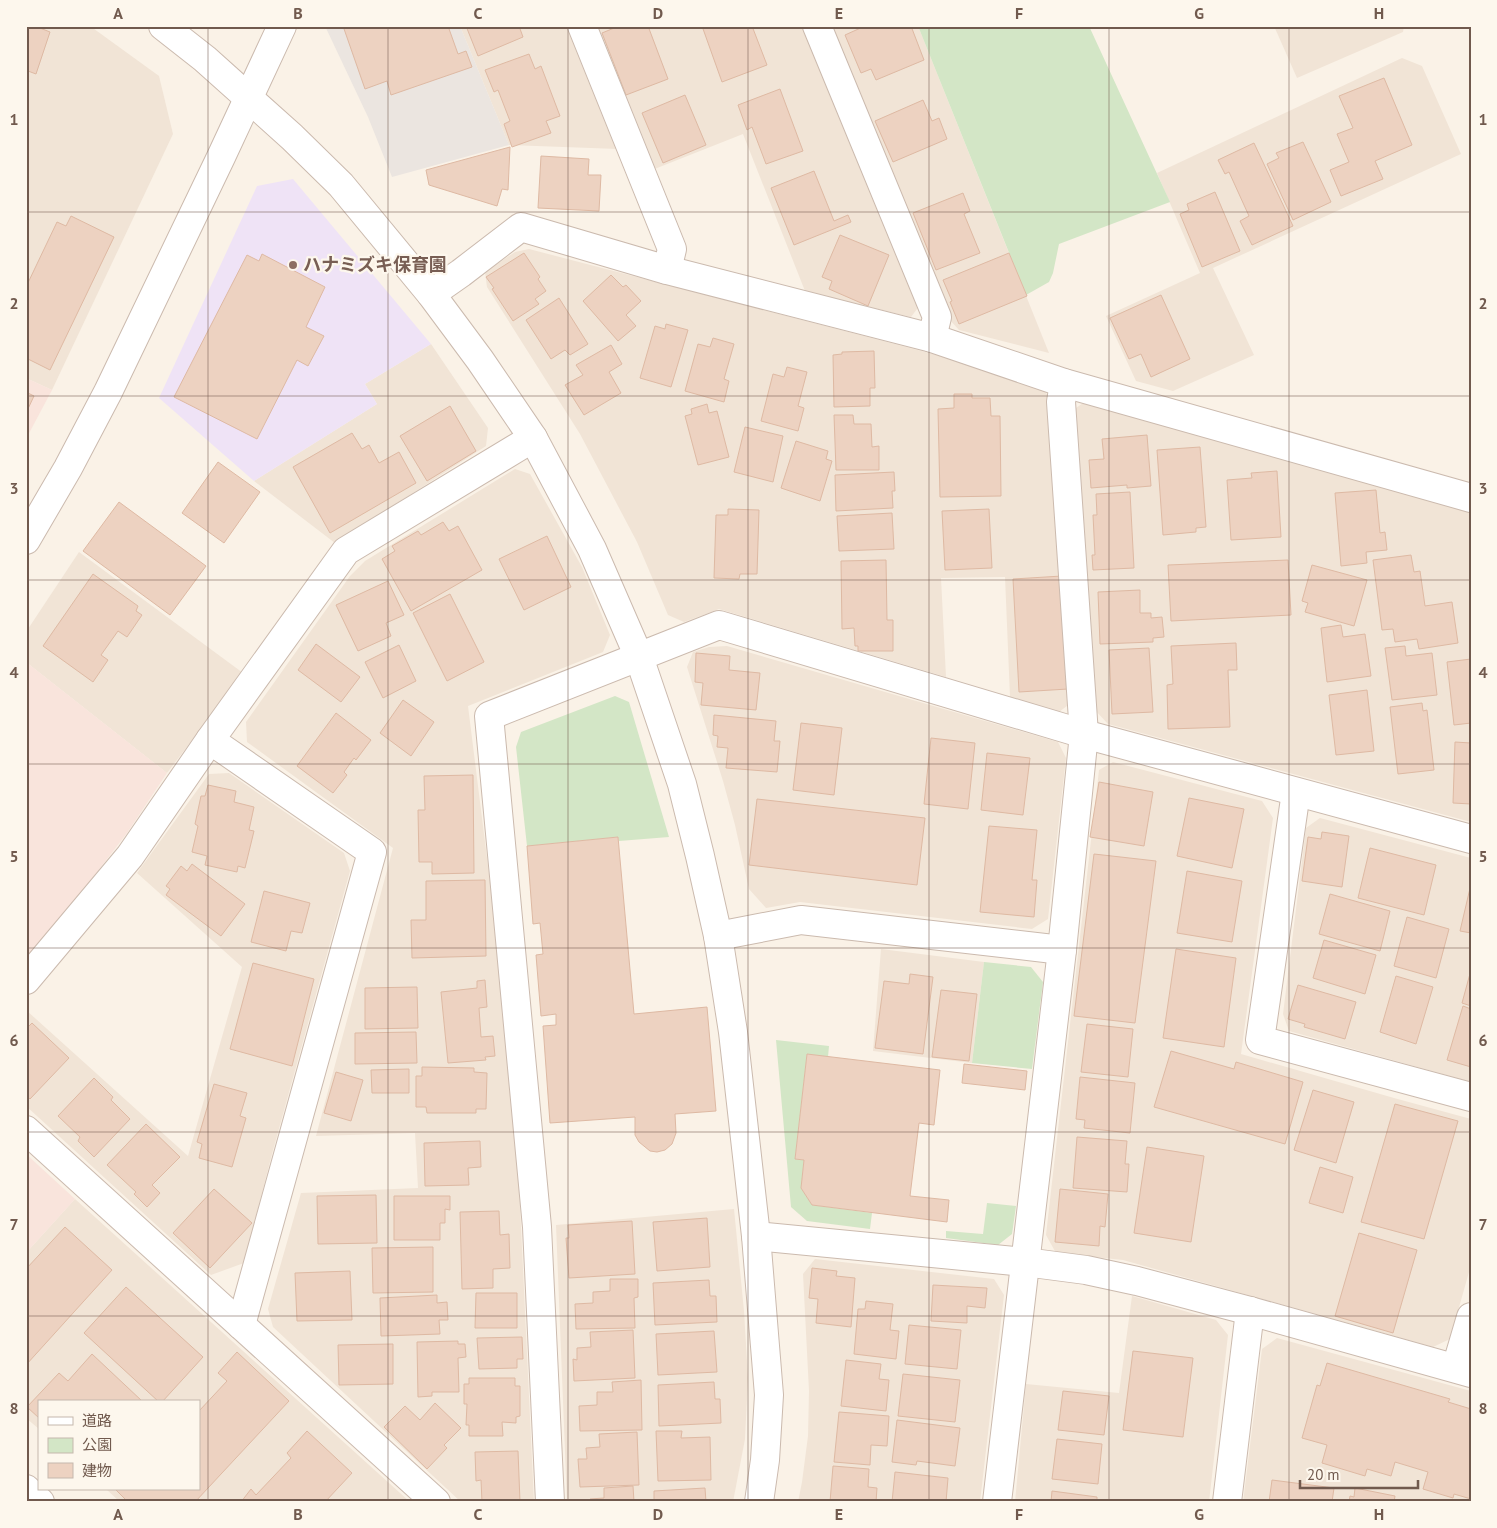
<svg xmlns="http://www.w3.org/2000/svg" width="1497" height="1528" viewBox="0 0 1497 1528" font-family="'PT Sans','Noto Sans JP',sans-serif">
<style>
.residential{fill:#f1e4d6}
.commercial{fill:#f9e4dc}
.industrial{fill:#ebe5e0}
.education{fill:#efe3f6}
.green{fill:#d3e6c6}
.building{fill:#edd2c1;stroke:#deb9a3}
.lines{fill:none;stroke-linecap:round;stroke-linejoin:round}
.minor-casing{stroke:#cbbaae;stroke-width:30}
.minor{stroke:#fff;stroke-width:28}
.grid{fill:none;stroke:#715a4e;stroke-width:1;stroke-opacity:0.55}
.education-dot{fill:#8d6e63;stroke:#fdf7ed;stroke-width:2}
.labels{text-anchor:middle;stroke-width:4.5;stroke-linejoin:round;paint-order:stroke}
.education-label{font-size:18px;font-weight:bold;fill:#785e54;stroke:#fdf7ed;text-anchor:start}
.neatline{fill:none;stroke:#715a4e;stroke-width:2}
.grid-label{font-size:16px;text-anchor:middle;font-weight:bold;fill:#715a4e}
</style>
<rect width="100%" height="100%" fill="#faf2e7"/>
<g class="residential">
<polygon points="26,26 90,26 159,76 173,134 52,390 26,378"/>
<polygon points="460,26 570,26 618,149 509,145"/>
<polygon points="597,26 804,26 920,305 911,317 805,291 743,134 652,170 595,32"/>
<polygon points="830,26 918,26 1049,353 959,330 949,319"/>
<polygon points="1274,26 1404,26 1403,32 1297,78"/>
<polygon points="1402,58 1422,66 1461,154 1213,268 1254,355 1173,391 1136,381 1106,316 1200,273 1157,173"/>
<polygon points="529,249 933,354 1041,387 1055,404 1076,699 1059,712 1010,697 1005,577 941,578 946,677 719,609 684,622 668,615 637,542 580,434 487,287 485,272 515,252"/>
<polygon points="431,344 488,428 486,446 335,543 254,481 377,404 365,384"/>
<polygon points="1089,399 1471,510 1471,822 1108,724 1095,710 1073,410"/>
<polygon points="515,469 530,474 582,567 610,635 603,652 468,706 492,898 519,1184 534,1502 461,1502 273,1327 268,1309 301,1193 418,1188 415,1133 316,1136 393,848 247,742 246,722 350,576 365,561"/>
<polygon points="79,552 243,673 167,773 26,662 26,632"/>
<polygon points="727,646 1058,742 1066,758 1048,919 1032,929 800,902 766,908 749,889 735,825 723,781 687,667 693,652 709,647"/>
<polygon points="1113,762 1262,801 1273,818 1241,1054 1394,1098 1471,1119 1471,1265 1450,1339 1433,1347 1123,1260 1056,1253 1046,1235 1099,770"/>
<polygon points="229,773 344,853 350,871 272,1154 244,1263 211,1275 26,1106 26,1010 188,1156 242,967 137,873 209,774"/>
<polygon points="1320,818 1471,858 1471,1082 1289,1031 1283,1014 1306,828"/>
<polygon points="881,949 984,962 972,1063 873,1051"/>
<polygon points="75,1199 410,1502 120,1502 106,1489 199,1489 199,1402 39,1402 39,1429 26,1418 26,1253"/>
<polygon points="734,1209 744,1311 748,1378 745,1439 733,1502 567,1502 556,1225"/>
<polygon points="815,1259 994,1279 1004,1295 980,1502 798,1502 802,1482 808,1436 809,1391 803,1274"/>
<polygon points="1132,1296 1216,1320 1228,1335 1209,1502 1015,1502 1026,1384 1119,1393"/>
<polygon points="1277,1338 1471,1391 1471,1502 1243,1502 1262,1349"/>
</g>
<g class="commercial">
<polygon points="26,378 52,390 26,439"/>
<polygon points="26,662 167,773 127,833 54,928 26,957"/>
<polygon points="26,1154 75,1199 26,1253"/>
</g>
<polygon class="industrial" points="325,26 460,26 509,145 392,177 368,117"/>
<polygon class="education" points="293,179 431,344 365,384 377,404 254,481 159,398 257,186"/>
<g class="green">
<polygon points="918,26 1089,26 1170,202 1059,244 1053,273 1049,282 1026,295"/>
<polygon points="615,696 629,702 669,837 619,841 618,837 527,846 516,747 521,732"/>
<polygon points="984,962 1031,967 1043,982 1032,1069 972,1063"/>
<polygon points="776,1040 829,1046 828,1057 807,1054 795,1159 804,1160 801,1188 812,1205 872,1213 870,1229 807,1221 791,1207"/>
<polygon points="987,1203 1016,1206 1012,1234 998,1245 946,1238 946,1231 983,1234"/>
</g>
<g class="building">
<polygon points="26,26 35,26 50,32 36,74 28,71 26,77"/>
<polygon points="343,26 448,26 458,54 466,51 472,67 391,95 387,81 365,89"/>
<polygon points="466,26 519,26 523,37 478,56"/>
<polygon points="619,26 648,26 668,79 626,95 602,33"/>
<polygon points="702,26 752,26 767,65 722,82"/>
<polygon points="865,26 911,26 924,60 876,80 871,69 861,73 845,35"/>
<polygon points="529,54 535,69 541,66 560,116 546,121 551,133 512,147 504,124 510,121 498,90 494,92 485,70"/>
<polygon points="1384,78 1412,145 1375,161 1383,179 1341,196 1330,170 1349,162 1337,134 1353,128 1339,96"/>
<polygon points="780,89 803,151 766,164 752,127 747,130 738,105"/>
<polygon points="685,95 706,145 663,163 642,113"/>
<polygon points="923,100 932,121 939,118 947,139 893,162 875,121"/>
<polygon points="1303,142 1331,202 1293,220 1267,164 1279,158 1276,153"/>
<polygon points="1254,143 1293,226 1252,245 1240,221 1249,216 1229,172 1225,174 1218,160"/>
<polygon points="510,147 508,190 502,189 497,206 429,185 426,170"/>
<polygon points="541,156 589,159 588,175 601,175 599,211 538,208"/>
<polygon points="814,171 834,221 848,215 851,222 794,245 771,188"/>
<polygon points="1215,192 1240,251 1202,267 1180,214 1189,210 1187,204"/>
<polygon points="963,193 970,211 964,214 980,253 936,270 913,213"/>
<polygon points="71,216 114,237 50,370 26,358 26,287 57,222 66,226"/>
<polygon points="840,235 889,255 868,306 829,289 832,281 822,277"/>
<polygon points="524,253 540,277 538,279 546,291 535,299 539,304 513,321 492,289 494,288 486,277"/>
<polygon points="1009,253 1027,296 959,324 950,302 952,301 943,280"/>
<polygon points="262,254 325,287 306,327 324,336 308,366 297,360 257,439 174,397 247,255 259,261"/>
<polygon points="611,275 623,287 626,285 641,301 626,315 636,326 618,341 583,301"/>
<polygon points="1161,295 1190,359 1151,377 1141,354 1129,359 1110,318"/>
<polygon points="559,298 588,344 570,355 565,350 551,359 526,320"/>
<polygon points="666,324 688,330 671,387 640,378 655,326 665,329"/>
<polygon points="713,338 734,344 724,379 729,381 724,402 685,391 698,344 710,347"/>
<polygon points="611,345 622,364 609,372 621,393 584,415 565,385 583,375 576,365"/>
<polygon points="874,351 875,388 870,388 870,406 834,407 833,355 842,354 842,352"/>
<polygon points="787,367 807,372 798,406 804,408 798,431 761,421 773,374 784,377"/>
<polygon points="26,392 34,396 26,413"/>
<polygon points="954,394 972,394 972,398 990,398 991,416 1000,416 1001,496 940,497 938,409 954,408"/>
<polygon points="707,404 709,413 717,411 729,457 698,465 685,416 692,414 691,409"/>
<polygon points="450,406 476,451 427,481 400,436"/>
<polygon points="834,415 853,415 854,424 871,424 872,447 879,446 879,470 836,470"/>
<polygon points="745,427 783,436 773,482 734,472"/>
<polygon points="352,433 362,449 369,445 379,463 399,452 416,483 330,533 293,467"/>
<polygon points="1147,435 1151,486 1127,488 1127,485 1091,488 1089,460 1104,459 1102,439"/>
<polygon points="796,441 828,451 826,459 832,461 820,501 781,488"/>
<polygon points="1200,447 1206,527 1196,528 1196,532 1163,535 1157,450"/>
<polygon points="218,462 260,492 224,543 182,513"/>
<polygon points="1277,471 1281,537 1231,540 1227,480 1252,478 1251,473"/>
<polygon points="894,472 895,491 892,491 893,508 836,511 835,475"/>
<polygon points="1376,490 1380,533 1385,532 1387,550 1366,552 1367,563 1341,566 1335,493"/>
<polygon points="1130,492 1134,568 1093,570 1092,555 1095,555 1093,515 1097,515 1096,494"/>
<polygon points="119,502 206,566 170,615 83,551"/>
<polygon points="728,509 759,510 757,574 740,574 739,579 714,578 716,515 728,515"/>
<polygon points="989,509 992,568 945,570 942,511"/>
<polygon points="892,513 894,549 839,551 837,516"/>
<polygon points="443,522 449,531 458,526 482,570 411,611 382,559 395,551 392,546 418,531 421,535"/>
<polygon points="547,536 571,587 524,610 499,559"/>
<polygon points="1411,555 1414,572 1420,571 1425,606 1452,602 1458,643 1419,649 1417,639 1395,642 1393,629 1382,630 1373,560"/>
<polygon points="886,560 887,620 893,620 893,651 858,651 858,646 855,646 854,628 842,629 841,561"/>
<polygon points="1288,560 1291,615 1171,621 1168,565"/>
<polygon points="1312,565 1367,580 1354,626 1305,612 1308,603 1302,601"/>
<polygon points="93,574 138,606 136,611 142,615 127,637 118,631 101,655 108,660 93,682 43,646"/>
<polygon points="1062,576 1068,689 1019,692 1013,579"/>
<polygon points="388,581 404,615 386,623 391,636 358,651 336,605"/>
<polygon points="1140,590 1140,613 1151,613 1151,618 1162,617 1164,637 1153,638 1153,642 1100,644 1098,592"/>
<polygon points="450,594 484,662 447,681 413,613"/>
<polygon points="1341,625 1343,637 1365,634 1371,676 1327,682 1321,628"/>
<polygon points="1236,643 1237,670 1228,670 1230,727 1168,729 1167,685 1173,684 1171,646"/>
<polygon points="316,644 360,677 341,702 298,670"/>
<polygon points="399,645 416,681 383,698 365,662"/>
<polygon points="1405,646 1406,656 1432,653 1437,695 1392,700 1385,648"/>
<polygon points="1149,648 1153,712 1112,714 1109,650"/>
<polygon points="696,653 730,656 729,670 760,673 756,710 701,705 703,683 695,682"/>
<polygon points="1471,659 1471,723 1454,725 1447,662"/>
<polygon points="1367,690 1374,751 1336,755 1329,695"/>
<polygon points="403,700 434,722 411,756 380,733"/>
<polygon points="1422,703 1423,711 1427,710 1434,770 1398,774 1390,707"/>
<polygon points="336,713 371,740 356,760 354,758 344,772 347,775 333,793 297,766"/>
<polygon points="714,715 776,721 774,741 780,741 777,772 726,768 728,748 717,747 718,736 713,735"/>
<polygon points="801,723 842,728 834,795 793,790"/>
<polygon points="931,738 975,743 968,809 924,804"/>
<polygon points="1455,742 1471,743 1471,804 1453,803"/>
<polygon points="987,753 1030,758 1023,815 981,810"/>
<polygon points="473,775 474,873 432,874 432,862 419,862 418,810 425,810 424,776"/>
<polygon points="1099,782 1153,792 1144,846 1090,837"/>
<polygon points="208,785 236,791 234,802 254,807 249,830 254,831 245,868 238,866 237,872 205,865 207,856 192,852 198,826 195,824 201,796 205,796"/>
<polygon points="1189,798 1244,809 1232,868 1177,856"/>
<polygon points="757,799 925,818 917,885 749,865"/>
<polygon points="989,826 1037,830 1032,880 1037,880 1034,917 980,912"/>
<polygon points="1322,832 1349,836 1342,887 1302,881 1308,837 1321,839"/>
<polygon points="618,837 634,1014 707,1007 716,1111 675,1114 676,1133 672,1144 665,1150 657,1152 650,1151 639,1142 635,1135 635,1117 550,1123 543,1026 556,1025 556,1014 541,1016 536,955 543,954 540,923 533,924 527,846"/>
<polygon points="1370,848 1436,865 1424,915 1358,898"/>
<polygon points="1094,854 1156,861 1135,1023 1074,1016"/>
<polygon points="192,864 245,904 221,936 166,895 170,889 166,886 181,866 187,871"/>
<polygon points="1187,871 1242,881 1232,942 1177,933"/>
<polygon points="485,880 486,956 412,958 411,920 426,920 426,881"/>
<polygon points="1471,884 1471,933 1460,931"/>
<polygon points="264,891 310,903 302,933 291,931 286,951 251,942"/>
<polygon points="1330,894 1390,911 1380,951 1319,934"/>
<polygon points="1407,917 1449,929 1436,978 1394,966"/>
<polygon points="1324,940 1376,955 1365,994 1313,978"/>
<polygon points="1176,949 1236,958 1224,1047 1163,1038"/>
<polygon points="253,963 314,979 292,1066 230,1049"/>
<polygon points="1471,970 1471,1006 1462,1003"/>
<polygon points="910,974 933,977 923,1054 875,1048 884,981 909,984"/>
<polygon points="1396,976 1433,987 1416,1044 1380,1032"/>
<polygon points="485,980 487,1007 479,1008 481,1037 493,1036 495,1056 485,1057 486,1060 448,1063 441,992 477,988 477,981"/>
<polygon points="1298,985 1356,1002 1345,1039 1304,1027 1305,1024 1288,1019"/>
<polygon points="417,987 418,1028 365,1029 365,988"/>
<polygon points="941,990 977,994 969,1061 932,1057"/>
<polygon points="1463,1006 1471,1009 1471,1067 1447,1060"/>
<polygon points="32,1023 69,1058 30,1099 26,1095 26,1029"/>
<polygon points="1087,1024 1133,1029 1128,1077 1081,1072"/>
<polygon points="416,1032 417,1063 355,1064 355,1033"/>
<polygon points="1171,1051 1234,1069 1236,1062 1303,1082 1285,1144 1154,1107"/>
<polygon points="807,1054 940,1070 934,1125 919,1123 910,1196 949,1200 947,1222 812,1205 801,1188 804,1160 795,1159"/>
<polygon points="964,1064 1027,1071 1025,1090 962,1083"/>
<polygon points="422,1067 474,1068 474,1072 487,1073 486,1109 476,1109 476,1113 427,1113 426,1107 416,1107 416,1076 422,1076"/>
<polygon points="409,1069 409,1093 372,1093 371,1070"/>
<polygon points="336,1072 363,1080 351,1121 324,1113"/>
<polygon points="1080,1077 1135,1083 1130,1133 1084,1128 1085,1120 1076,1119"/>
<polygon points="94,1078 113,1097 111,1100 130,1119 94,1157 78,1141 80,1137 58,1116"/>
<polygon points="214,1084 247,1093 240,1116 246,1118 232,1167 199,1158 202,1144 197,1142"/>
<polygon points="1313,1090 1354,1102 1336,1163 1294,1150"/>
<polygon points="1395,1104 1458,1121 1424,1239 1361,1222"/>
<polygon points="146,1124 180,1157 152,1185 160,1193 147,1207 134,1194 136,1192 107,1165"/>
<polygon points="1077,1137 1127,1141 1125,1164 1129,1164 1127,1192 1073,1188"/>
<polygon points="480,1141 481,1167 468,1168 469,1185 425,1186 424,1143"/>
<polygon points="1147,1147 1204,1156 1191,1242 1134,1233"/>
<polygon points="1320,1167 1353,1177 1343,1213 1309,1203"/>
<polygon points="214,1189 252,1223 210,1268 173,1233"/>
<polygon points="1060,1189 1108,1194 1105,1227 1100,1226 1099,1246 1055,1242"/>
<polygon points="376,1195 377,1243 318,1244 317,1196"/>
<polygon points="394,1196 450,1196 450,1210 445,1209 445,1223 440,1223 440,1240 394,1240"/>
<polygon points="499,1211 500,1235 509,1234 510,1268 493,1269 493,1288 462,1289 460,1212"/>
<polygon points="707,1218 710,1267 657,1271 653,1222"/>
<polygon points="632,1221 635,1274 569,1278 566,1238 569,1238 568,1225"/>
<polygon points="65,1227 112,1270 26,1365 26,1269"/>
<polygon points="1359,1233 1417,1250 1393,1333 1335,1316"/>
<polygon points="433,1247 433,1292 373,1293 372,1248"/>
<polygon points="812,1268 837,1271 836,1276 855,1278 851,1327 816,1323 818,1299 809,1298"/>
<polygon points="350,1271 352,1320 297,1321 295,1273"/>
<polygon points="610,1279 638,1279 638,1297 634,1298 635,1328 576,1329 575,1304 593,1303 593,1292 610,1291"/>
<polygon points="709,1280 710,1296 716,1296 717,1322 655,1325 653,1283"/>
<polygon points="933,1285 987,1288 985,1308 967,1306 967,1323 931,1321"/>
<polygon points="126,1287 203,1357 162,1402 159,1402 84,1333"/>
<polygon points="476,1293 517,1293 517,1328 475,1328"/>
<polygon points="437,1295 437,1303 447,1302 448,1320 439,1320 440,1334 381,1336 380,1298"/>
<polygon points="866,1301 893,1304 890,1330 899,1331 896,1359 854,1354 858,1309 865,1309"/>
<polygon points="909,1325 961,1330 957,1369 905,1364"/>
<polygon points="633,1330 635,1378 574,1381 573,1359 577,1360 577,1348 591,1347 590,1332"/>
<polygon points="714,1331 717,1372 658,1375 656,1334"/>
<polygon points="522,1337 523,1359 517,1359 517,1368 479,1369 477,1338"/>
<polygon points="458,1341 458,1344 465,1344 466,1357 458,1358 459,1392 432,1392 432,1396 418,1397 417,1342"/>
<polygon points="393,1344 393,1384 339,1385 338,1345"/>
<polygon points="1133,1351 1193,1358 1183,1437 1123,1430"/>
<polygon points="237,1352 289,1401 195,1502 128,1502 115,1489 199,1489 199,1411 227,1381 218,1373"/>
<polygon points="92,1354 142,1401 141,1402 39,1402 39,1418 27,1407 59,1373 68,1381"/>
<polygon points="846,1360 881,1364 879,1379 889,1380 886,1411 841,1406"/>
<polygon points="1327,1363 1450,1399 1448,1402 1471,1409 1471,1499 1454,1494 1453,1498 1423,1489 1428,1472 1395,1462 1391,1476 1367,1469 1365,1476 1322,1463 1327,1445 1302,1438 1317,1385 1320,1386"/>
<polygon points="903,1374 960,1380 955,1422 898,1416"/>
<polygon points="469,1378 515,1378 515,1386 520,1386 520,1416 516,1417 516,1423 502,1422 503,1436 469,1436 469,1425 466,1425 467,1404 464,1404 464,1384 469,1384"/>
<polygon points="641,1380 642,1430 580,1431 579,1406 597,1405 597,1392 613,1392 612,1382"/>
<polygon points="714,1382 715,1399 720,1399 721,1423 659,1426 658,1385"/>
<polygon points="1063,1391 1109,1396 1104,1435 1058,1430"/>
<polygon points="435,1403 461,1428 444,1445 447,1448 427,1469 384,1427 405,1406 420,1420"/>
<polygon points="839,1412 889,1416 887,1446 871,1445 870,1465 834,1462"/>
<polygon points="897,1420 960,1428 955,1466 917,1461 916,1465 892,1462"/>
<polygon points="307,1431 352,1473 325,1502 241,1502 251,1489 256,1495 291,1458 287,1453"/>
<polygon points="656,1431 682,1431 681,1438 710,1437 711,1480 658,1481"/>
<polygon points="637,1432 639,1485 580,1487 578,1459 587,1459 586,1448 600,1447 599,1434"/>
<polygon points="1057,1439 1102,1444 1098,1484 1052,1479"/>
<polygon points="518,1451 520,1502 482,1502 481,1480 476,1481 475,1452"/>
<polygon points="833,1466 869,1469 868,1487 877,1488 876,1502 830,1502"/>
<polygon points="895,1472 948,1478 946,1502 892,1502"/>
<polygon points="1272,1480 1334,1488 1332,1502 1269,1502"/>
<polygon points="633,1486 634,1502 590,1502 590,1499 604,1498 604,1488"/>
<polygon points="705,1488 706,1502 654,1502 654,1491"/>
<polygon points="1355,1488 1395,1496 1394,1502 1349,1502 1350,1496 1354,1497"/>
<polygon points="1052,1491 1097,1497 1097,1502 1051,1502"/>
</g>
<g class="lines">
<defs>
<g id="minor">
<polyline points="163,26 205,59 292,137 341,185 431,294 480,360 533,438 592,549 639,657 682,784 700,856 718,936 733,1032 756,1236 769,1395 765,1460 759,1502"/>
<polyline points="582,26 672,249 667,270"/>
<polyline points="817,26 937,317 932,338"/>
<polyline points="431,294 461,273 521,227 667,270 932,338 1064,383 1471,498"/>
<polyline points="26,540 68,468 108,392 221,157 282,26"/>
<polyline points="210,740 346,551 533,438"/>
<polyline points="1296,792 1260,1040 1471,1097"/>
<polyline points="718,936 801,920 1062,950"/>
<polyline points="26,980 130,856 210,740 372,852 241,1325"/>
<polyline points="26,1130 436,1502"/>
<polyline points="756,1236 1025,1262 1086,1270 1137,1281 1250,1311 1471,1373"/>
<polyline points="1456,1368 1471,1317"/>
<polyline points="26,1489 40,1502"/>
<polyline points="550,1502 537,1227 489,716 719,625 1084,734 1471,839"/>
<polyline points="997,1502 1062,950 1084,734 1061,402 1064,383"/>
<polyline points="1227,1502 1250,1311"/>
</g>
</defs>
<use href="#minor" class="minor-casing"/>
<use href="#minor" class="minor"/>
</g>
<path class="grid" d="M208 26V1502M388 26V1502M568 26V1502M748 26V1502M929 26V1502M1109 26V1502M1289 26V1502M26 212H1471M26 396H1471M26 580H1471M26 764H1471M26 948H1471M26 1132H1471M26 1316H1471"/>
<circle class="education-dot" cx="293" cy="265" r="5"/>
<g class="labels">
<g class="education-label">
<text x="303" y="271">ハナミズキ保育園</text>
</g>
</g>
<rect width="1497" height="1528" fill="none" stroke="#fdf7ed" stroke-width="55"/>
<rect x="38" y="1400" width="162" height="90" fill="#fdf7ed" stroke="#c5b8ad"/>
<rect x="48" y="1417" width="25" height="8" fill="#ffffff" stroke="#c5b8ad"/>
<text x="82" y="1426" font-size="15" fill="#715a4e">道路</text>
<rect x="48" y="1438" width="25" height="15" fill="#d3e6c6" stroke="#c5b8ad"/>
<text x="82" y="1450" font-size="15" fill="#715a4e">公園</text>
<rect x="48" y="1463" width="25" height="15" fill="#edd2c1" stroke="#c5b8ad"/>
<text x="82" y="1476" font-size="15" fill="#715a4e">建物</text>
<path d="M1300 1480v8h118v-8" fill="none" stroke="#715a4e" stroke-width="2.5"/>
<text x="1307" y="1480" font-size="15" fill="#715a4e" stroke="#fdf7ed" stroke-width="4" paint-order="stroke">20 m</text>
<rect x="28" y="28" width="1442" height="1472" class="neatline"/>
<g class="grid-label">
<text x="118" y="19">A</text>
<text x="298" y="19">B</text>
<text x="478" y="19">C</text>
<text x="658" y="19">D</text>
<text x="839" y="19">E</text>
<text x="1019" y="19">F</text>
<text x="1199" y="19">G</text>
<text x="1379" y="19">H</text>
<text x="14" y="125">1</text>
<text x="1483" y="125">1</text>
<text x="14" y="309">2</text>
<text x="1483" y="309">2</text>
<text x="14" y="494">3</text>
<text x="1483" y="494">3</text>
<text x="14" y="678">4</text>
<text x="1483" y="678">4</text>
<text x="14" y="862">5</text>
<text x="1483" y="862">5</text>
<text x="14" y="1046">6</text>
<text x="1483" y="1046">6</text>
<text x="14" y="1230">7</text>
<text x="1483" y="1230">7</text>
<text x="14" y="1414">8</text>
<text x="1483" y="1414">8</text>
<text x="118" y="1520">A</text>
<text x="298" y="1520">B</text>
<text x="478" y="1520">C</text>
<text x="658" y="1520">D</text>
<text x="839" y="1520">E</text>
<text x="1019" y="1520">F</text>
<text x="1199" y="1520">G</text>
<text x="1379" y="1520">H</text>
</g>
</svg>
